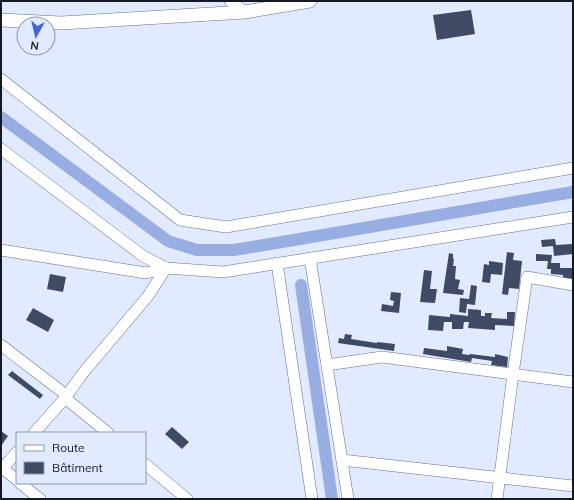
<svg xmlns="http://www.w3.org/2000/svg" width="574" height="500" viewBox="0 0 574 500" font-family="Mulish,sans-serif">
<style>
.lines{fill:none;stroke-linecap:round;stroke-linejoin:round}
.canal{stroke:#98ade1;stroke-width:12}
.building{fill:#3f4a65}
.minor-casing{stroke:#64708d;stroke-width:12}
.tertiary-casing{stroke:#64708d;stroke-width:14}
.minor{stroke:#fff;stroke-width:11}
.tertiary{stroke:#fff;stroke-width:13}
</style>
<rect width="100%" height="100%" fill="#e2eaff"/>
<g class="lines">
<g class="canal">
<polyline points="1,117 168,241 197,250 234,250 294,240 573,192"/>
<polyline points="301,285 332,499"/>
</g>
</g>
<g class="building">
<polygon points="471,10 475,34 437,40 433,15"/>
<polygon points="555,239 556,245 573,244 573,254 554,256 553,246 542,247 541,240"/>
<polygon points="507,252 514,253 513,260 522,261 519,289 509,288 508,295 502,294"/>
<polygon points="449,253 453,254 453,259 454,259 453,266 456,266 455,279 460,280 458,289 464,290 463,295 443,293"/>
<polygon points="536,254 552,255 551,263 560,263 560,268 573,268 573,279 563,278 563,275 551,274 551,269 547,269 548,261 536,261"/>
<polygon points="489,261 503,263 502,275 491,274 490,283 482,282 484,264 489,265"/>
<polygon points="424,270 432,271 430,289 437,289 435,303 420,302"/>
<polygon points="50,274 66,277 63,292 47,289"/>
<polygon points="471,285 477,286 475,305 467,304 466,313 459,312 460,298 469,299"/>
<polygon points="391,292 401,293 399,313 381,311 382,304 393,306 394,301 390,300"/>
<polygon points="33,308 54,320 48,332 26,320"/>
<polygon points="468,309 481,310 481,316 485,316 485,313 492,313 491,318 507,319 507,312 515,312 514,326 495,325 495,330 468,328 469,322 464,322 463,329 452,329 452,322 444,322 443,331 428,330 429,315 450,317 450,314 468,316"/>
<polygon points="345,334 352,335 351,339 377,343 377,342 395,344 394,351 338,343 339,338 344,339"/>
<polygon points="447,346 463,349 462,354 469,355 470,354 495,357 495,354 508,357 507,367 491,365 492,361 472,358 471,362 423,354 424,348 447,351"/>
<polygon points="12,371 43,395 40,399 8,375"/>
<polygon points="172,427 189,442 182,449 165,434"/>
<polygon points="1,431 8,436 1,446"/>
</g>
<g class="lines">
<defs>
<g id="minor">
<polyline points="230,1 245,12"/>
<polyline points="1,79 180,220 226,227 573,168"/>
<polyline points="1,149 143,256 166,268 223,272 573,217"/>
<polyline points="1,250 146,273 166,268"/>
<polyline points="310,258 348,499"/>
<polyline points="277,263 312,499"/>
<polyline points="1,345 61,391"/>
<polyline points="327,365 382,357 573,382"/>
<polyline points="65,398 108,433"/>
<polyline points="34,433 65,398 83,373 148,296 166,268"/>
<polyline points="342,460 573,486"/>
<polyline points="145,464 187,499"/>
<polyline points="1,467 17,480"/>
<polyline points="1,470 17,452"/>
<polyline points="20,483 40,499"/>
<polyline points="497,499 513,374 527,277 573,285"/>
</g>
<polyline id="tertiary" points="1,20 61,23 245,12 310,1"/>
</defs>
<use href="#minor" class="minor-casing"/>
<use href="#tertiary" class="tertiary-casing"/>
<use href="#minor" class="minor"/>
<use href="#tertiary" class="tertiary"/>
</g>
<rect width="574" height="500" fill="none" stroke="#151925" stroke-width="4"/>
<rect x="16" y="432" width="130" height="52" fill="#e2eaff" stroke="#9096a8"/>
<rect x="24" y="445" width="20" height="6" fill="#ffffff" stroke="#9096a8"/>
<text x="52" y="452" font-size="12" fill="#151925">Route</text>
<rect x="24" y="462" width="20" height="12" fill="#3f4a65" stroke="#9096a8"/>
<text x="52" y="472" font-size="12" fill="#151925">Bâtiment</text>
<g transform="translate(36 36) rotate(188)"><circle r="19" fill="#e2eaff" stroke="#9096a8"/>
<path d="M0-3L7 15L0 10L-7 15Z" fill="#4364d7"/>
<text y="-6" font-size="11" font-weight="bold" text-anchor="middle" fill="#151925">N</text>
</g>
</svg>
